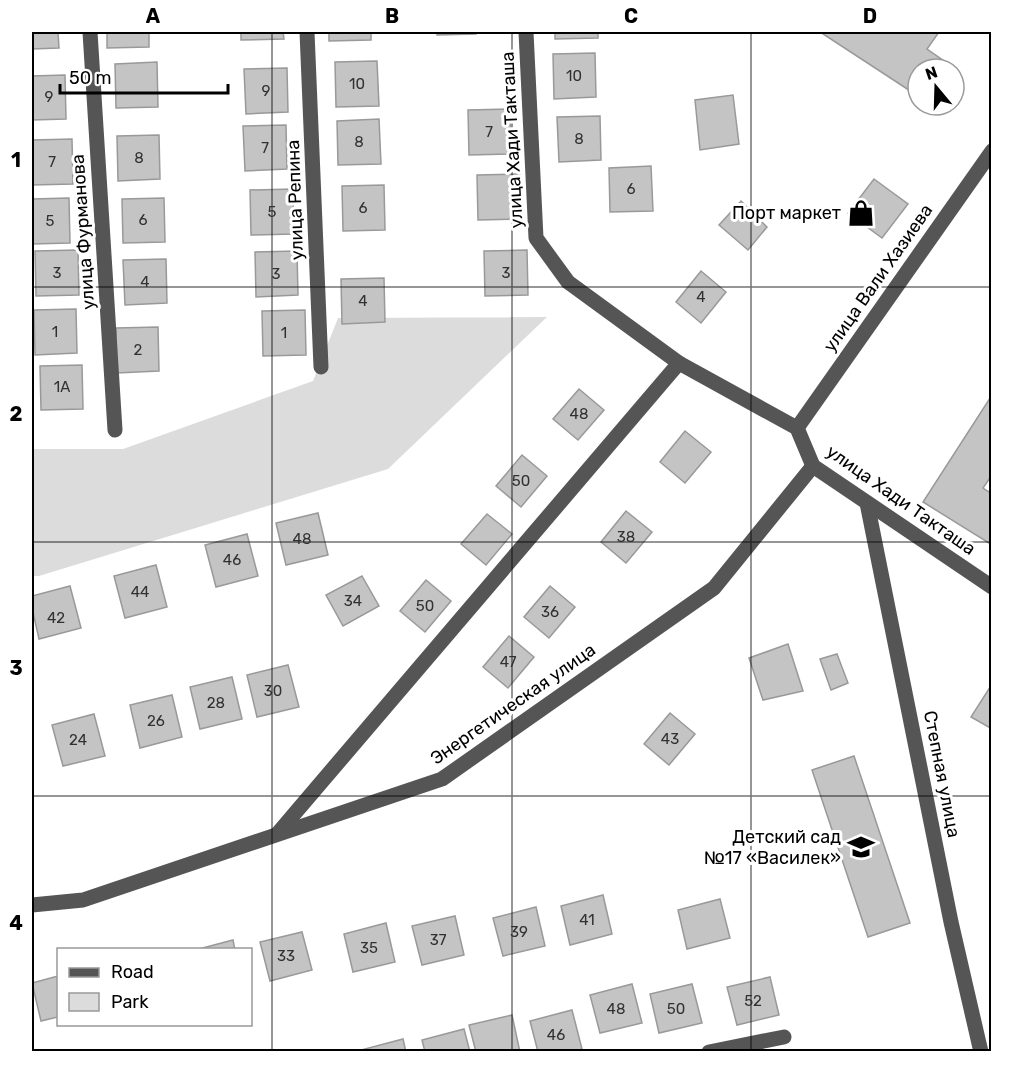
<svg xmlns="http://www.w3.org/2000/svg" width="1023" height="1083" viewBox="0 0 1023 1083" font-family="Rubik,sans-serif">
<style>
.green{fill:#dcdcdc}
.building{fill:#c4c4c4;stroke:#999;stroke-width:1.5}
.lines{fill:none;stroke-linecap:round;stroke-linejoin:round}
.minor{stroke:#555;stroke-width:15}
.grid{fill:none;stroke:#000;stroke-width:1.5;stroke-opacity:0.55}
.labels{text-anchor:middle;stroke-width:6;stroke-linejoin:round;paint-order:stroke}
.number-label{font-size:15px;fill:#313131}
.street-label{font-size:18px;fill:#000;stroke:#fff}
.poi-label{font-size:18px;fill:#000;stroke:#fff;text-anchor:end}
.neatline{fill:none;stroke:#000;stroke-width:2}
.grid-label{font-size:20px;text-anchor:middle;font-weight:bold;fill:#000}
</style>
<rect width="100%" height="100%" fill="#fff"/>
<polygon class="green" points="547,317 388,469 39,576 32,576 32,449 123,449 313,381 338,318"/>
<g class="building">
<polygon points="32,32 58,32 59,48 32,49"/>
<polygon points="107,32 149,32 149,47 107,48"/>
<polygon points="241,32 283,32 284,39 241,40"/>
<polygon points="329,32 371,32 371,40 329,41"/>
<polygon points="437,32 476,32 476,34 437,35"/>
<polygon points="555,32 598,32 598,38 555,39"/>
<polygon points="820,32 939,32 927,49 947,63 943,69 918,69 918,96"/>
<polygon points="595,53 596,97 554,99 553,54"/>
<polygon points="377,61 379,106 336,107 335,62"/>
<polygon points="157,62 158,107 116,108 115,64"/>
<polygon points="287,68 288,112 246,114 244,69"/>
<polygon points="65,75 66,119 32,120 32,76"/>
<polygon points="733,95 739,144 700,150 695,100"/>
<polygon points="510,109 511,154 469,155 468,110"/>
<polygon points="600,116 601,160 559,162 557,117"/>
<polygon points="379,119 381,164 338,165 337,121"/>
<polygon points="286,125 287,169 245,171 243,126"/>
<polygon points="159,135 160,179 118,181 117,136"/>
<polygon points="72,139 73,184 32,185 32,140"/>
<polygon points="651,166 653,211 610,212 609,168"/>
<polygon points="520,174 521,219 478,220 477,175"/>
<polygon points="874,179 908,204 882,238 848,213"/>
<polygon points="384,185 385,230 343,231 342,186"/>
<polygon points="293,189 294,234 251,235 250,190"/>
<polygon points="69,198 70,243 32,244 32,199"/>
<polygon points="164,198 165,242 123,243 122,199"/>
<polygon points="741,201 767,227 748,250 719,225"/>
<polygon points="78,250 79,295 36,296 35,251"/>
<polygon points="527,250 528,295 485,296 484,251"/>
<polygon points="297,251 298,295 256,297 255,252"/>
<polygon points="166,259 167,303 125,305 123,260"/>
<polygon points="701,271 726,292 701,323 676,302"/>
<polygon points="384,278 385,322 342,324 341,279"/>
<polygon points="76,309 77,353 35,355 34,310"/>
<polygon points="305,310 306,355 263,356 262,311"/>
<polygon points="158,327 159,371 117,373 116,328"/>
<polygon points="82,365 83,409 41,410 40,366"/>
<polygon points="579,389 604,410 578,440 553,419"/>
<polygon points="992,395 992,475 983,488 992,494 992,545 923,502"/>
<polygon points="685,431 711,452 685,483 660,462"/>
<polygon points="522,455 547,476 521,507 496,486"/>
<polygon points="626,511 652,532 626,563 601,542"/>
<polygon points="318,513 328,555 286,565 276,523"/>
<polygon points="487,514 512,534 486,565 461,544"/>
<polygon points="247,534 258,576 216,587 205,545"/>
<polygon points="156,565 167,607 125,618 114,576"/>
<polygon points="362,576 379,606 343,626 326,595"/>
<polygon points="426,580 451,601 425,632 400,611"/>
<polygon points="70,586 81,628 39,639 32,608 32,596"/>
<polygon points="550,586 575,607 549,638 524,617"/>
<polygon points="509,636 534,657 508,688 483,667"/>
<polygon points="788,644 803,691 763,700 749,658"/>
<polygon points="837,654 848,683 831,690 820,659"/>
<polygon points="288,665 299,707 257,717 247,675"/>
<polygon points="232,677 242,719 200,729 190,687"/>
<polygon points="992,684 992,729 971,717"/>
<polygon points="172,695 182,737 140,748 130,705"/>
<polygon points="670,713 695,734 669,765 644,744"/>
<polygon points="94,714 105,756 63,766 52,725"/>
<polygon points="854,756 910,923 868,937 812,770"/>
<polygon points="603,895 612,934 570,945 561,906"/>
<polygon points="720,899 730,938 687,949 678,910"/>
<polygon points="536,907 545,946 503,956 493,918"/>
<polygon points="455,916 464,955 422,965 412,926"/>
<polygon points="386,923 395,962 353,972 344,934"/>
<polygon points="302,932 312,970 270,981 260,942"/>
<polygon points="233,940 235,950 195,950"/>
<polygon points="58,976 58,1017 41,1021 32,983"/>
<polygon points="770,977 779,1015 737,1025 727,987"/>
<polygon points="632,984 642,1023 600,1033 590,995"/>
<polygon points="692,984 702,1023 659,1033 650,994"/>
<polygon points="572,1010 582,1049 571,1052 538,1052 530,1021"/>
<polygon points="512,1015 520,1052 476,1052 469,1025"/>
<polygon points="464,1029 470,1052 425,1052 422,1040"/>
<polygon points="403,1039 406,1052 361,1052 361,1050"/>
</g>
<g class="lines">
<g class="minor">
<polyline points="90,32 115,430"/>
<polyline points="307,32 321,367"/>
<polyline points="526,32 536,238 568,282 679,363 797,428 813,466 992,587"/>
<polyline points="797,428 992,151"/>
<polyline points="867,503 951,922 981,1052"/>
<polyline points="278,833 679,363"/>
<polyline points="32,905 83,900 442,779 714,588 813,466"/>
<polyline points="709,1052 784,1037"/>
</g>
</g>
<path class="grid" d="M272 32V1052M512 32V1052M751 32V1052M32 287H992M32 542H992M32 796H992"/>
<defs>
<symbol id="shop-bare" viewBox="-9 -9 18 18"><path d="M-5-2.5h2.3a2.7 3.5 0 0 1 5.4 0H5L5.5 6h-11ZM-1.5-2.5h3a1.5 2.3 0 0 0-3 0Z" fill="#000" stroke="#fff" stroke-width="2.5" paint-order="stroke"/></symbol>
<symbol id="school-bare" viewBox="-9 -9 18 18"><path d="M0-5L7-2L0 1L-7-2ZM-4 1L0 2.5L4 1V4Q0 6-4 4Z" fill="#000" stroke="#fff" stroke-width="2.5" paint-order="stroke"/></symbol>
</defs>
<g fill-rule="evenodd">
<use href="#shop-bare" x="842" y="194" width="38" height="38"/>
<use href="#school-bare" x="842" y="828" width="38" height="38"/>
</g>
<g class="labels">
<g class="number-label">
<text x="574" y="81">10</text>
<text x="357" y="89">10</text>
<text x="266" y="96">9</text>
<text x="49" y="102">9</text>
<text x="489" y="137">7</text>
<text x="579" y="144">8</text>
<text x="359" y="147">8</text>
<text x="265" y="153">7</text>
<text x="139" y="163">8</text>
<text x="52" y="167">7</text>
<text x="631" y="194">6</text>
<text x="363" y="213">6</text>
<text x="272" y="217">5</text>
<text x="143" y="225">6</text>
<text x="50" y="226">5</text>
<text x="57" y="278">3</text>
<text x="506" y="278">3</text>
<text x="276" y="279">3</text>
<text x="145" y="287">4</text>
<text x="701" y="302">4</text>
<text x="363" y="306">4</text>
<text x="55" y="337">1</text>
<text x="284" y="338">1</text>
<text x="138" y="355">2</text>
<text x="62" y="392">1А</text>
<text x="579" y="419">48</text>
<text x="521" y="486">50</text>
<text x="626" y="542">38</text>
<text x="302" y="544">48</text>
<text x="232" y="565">46</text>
<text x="140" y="597">44</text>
<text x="353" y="606">34</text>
<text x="425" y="611">50</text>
<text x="550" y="617">36</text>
<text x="56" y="623">42</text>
<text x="508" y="667">47</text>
<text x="273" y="696">30</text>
<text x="216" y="708">28</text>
<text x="156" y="726">26</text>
<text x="670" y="744">43</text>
<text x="78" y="745">24</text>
<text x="587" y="925">41</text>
<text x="519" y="937">39</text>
<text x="438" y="945">37</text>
<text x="369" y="953">35</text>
<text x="286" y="961">33</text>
<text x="753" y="1006">52</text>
<text x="616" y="1014">48</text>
<text x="676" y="1014">50</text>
<text x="556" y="1040">46</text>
</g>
<g class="street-label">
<text transform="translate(512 140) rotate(-93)" y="6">улица Хади Такташа</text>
<text transform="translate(295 200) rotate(-92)" y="6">улица Репина</text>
<text transform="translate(83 232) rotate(-94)" y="6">улица Фурманова</text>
<text transform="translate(878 278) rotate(-55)" y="6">улица Вали Хазиева</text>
<text transform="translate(901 500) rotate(35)" y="6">улица Хади Такташа</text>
<text transform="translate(513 704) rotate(-35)" y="6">Энергетическая улица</text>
<text transform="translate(942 774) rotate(79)" y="6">Степная улица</text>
</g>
<g class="poi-label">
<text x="841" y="219">Порт маркет</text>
<text x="841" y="843">Детский сад<tspan x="841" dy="21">№17 «Василек»</tspan></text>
</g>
</g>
<rect width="1023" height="1083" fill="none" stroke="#ffffff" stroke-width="66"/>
<rect x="57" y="948" width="195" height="78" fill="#ffffff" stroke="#999999" stroke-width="1.5"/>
<rect x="69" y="968" width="30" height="9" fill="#555555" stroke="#999999" stroke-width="1.5"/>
<text x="111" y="978" font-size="18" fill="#000000">Road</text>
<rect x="69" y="993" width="30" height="18" fill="#dcdcdc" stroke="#999999" stroke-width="1.5"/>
<text x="111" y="1008" font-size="18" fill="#000000">Park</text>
<g transform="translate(936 87) rotate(341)"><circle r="28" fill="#ffffff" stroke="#999999" stroke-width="1.5"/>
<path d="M0-4.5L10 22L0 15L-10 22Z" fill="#000000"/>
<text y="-9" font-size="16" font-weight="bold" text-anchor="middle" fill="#000000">N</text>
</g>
<path d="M60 84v9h168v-9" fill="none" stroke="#000000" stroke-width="3"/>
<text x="69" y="84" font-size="18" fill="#000000" stroke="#ffffff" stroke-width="4.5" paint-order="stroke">50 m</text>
<rect x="33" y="33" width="957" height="1017" class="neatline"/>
<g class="grid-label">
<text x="153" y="23">A</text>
<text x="392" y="23">B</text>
<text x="631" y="23">C</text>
<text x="870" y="23">D</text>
<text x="16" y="167">1</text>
<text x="16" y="421">2</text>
<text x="16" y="675">3</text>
<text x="16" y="930">4</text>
</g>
</svg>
